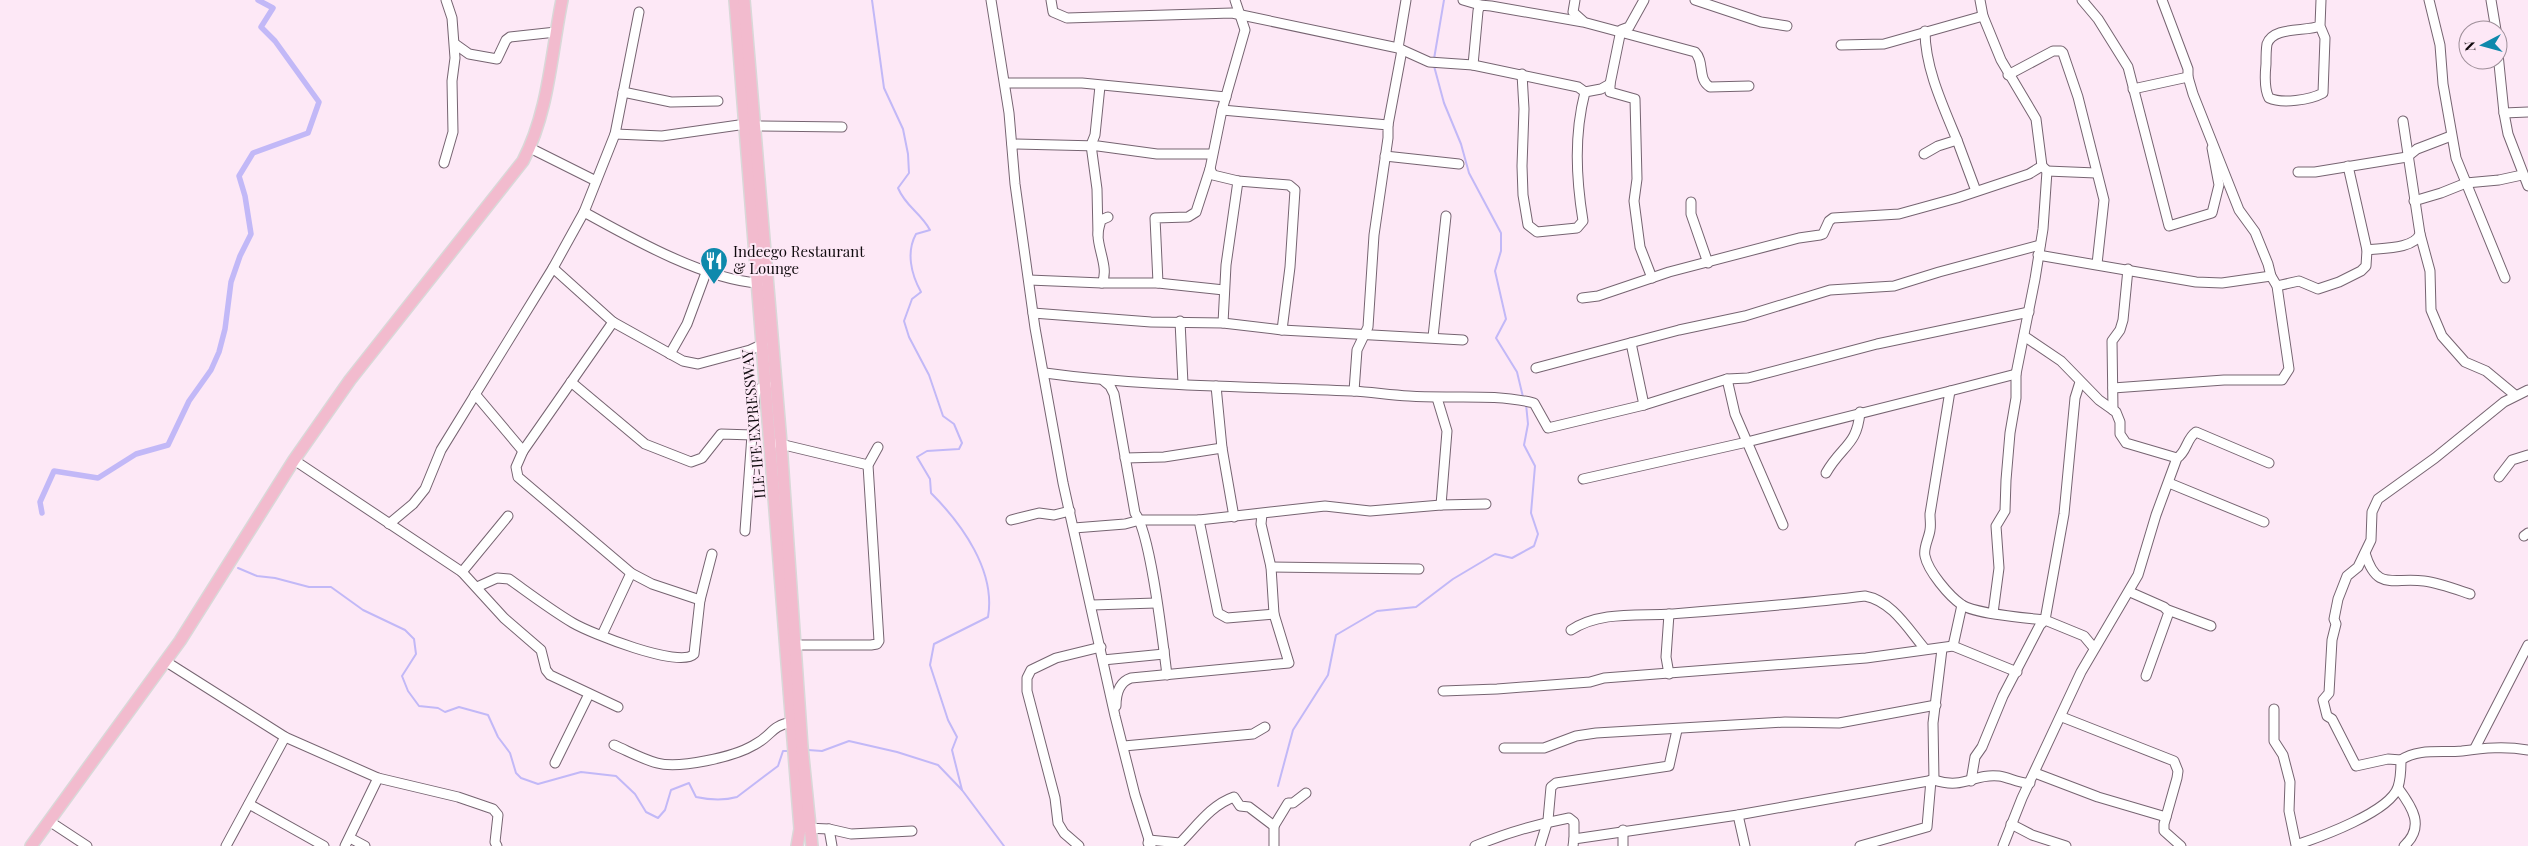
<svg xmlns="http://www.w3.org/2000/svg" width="2528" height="846" viewBox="0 0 2528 846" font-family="'Playfair Display',serif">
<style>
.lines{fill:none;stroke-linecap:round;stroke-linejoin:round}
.stream{stroke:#c2b8f7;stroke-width:2}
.canal{stroke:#c2b8f7;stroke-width:5.5}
.minor-casing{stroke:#766471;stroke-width:11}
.major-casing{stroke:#d9d8d8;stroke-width:14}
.minor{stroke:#fff;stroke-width:9}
.major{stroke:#f2bbce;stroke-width:11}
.labels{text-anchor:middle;stroke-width:4;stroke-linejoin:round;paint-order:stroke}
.poi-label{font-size:15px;fill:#100a0e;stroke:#fde8f6;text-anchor:start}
.street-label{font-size:15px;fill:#100a0e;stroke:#fde8f6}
</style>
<rect width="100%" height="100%" fill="#fde8f6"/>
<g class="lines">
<g class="stream">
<path d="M872 0 884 88 903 129 908 154 909 173 898 188C906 207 920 212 930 230L916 234C906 252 911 274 921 292L912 299 904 321 909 337 929 375 943 416 954 424 962 443 959 449 927 451 917 457 930 479 931 493C962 524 996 571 988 617L934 644 930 665 948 720 957 737 952 750 962 790"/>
<polyline points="1434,59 1444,0"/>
<polyline points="1434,66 1444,103 1461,144 1469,173 1501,233 1501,251 1495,271 1506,319 1496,338 1517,372 1523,397"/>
<path d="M238 568 257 576 275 578 309 587H331L363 610 405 630 414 639 416 654 402 676 408 691 419 706 438 708 445 712 459 707 488 715 498 737 510 753 516 773 521 778 538 784 581 772 616 776 635 794 646 812 658 818 665 810 671 790 689 783 696 797C710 800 723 801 737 797L778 766 783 751H791"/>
<polyline points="808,750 822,751 849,741 897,752 938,765 962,790 1004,846"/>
<polyline points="1278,786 1293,730 1328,675 1336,635 1377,611 1416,607 1453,579 1495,554 1512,558 1534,546 1538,534 1531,513 1535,466 1524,445 1528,424 1526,404"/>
</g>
<polyline class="canal" points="42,513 40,502 54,471 98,478 136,454 168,445 189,401 211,370 219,352 225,329 231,282 240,256 251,234 245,196 239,176 253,153 308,133 319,102 275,41 261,27 273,8 258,0"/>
<defs>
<g id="minor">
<polyline points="991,0 1009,113 1015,184 1035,328 1063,483 1115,716 1135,795 1151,846"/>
<path d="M1051 0 1053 12 1067 18 1232 13 1398 48 1429 62 1473 65 1478 11 1480 5 1491 6 1583 22 1695 52C1705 62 1697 79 1710 87L1749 86"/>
<polyline points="1463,0 1480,5"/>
<polyline points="1575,0 1573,12 1583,21"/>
<polyline points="1644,0 1629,27 1621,30 1610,84 1610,92 1635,99 1637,179 1634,201 1640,247 1652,278"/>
<polyline points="1695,0 1761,22 1787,26"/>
<polyline points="1980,0 1983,16 2001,60 2036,119 2042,166 2047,171 2043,229 2035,279 2016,374 2016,398 2010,433 2006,480 2005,511 1996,526 1999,568 1993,613"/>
<polyline points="2082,0 2098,19 2128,67 2169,226 2212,213 2219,185 2212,148"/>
<polyline points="2429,0 2440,45 2443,84 2456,158 2505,278"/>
<polyline points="2491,0 2496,30"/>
<path d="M2320 26C2306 32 2273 26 2267 44 2266 50 2266 58 2266 64 2265 74 2264 89 2269 98 2282 104 2310 100 2323 93L2325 38 2320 26 2321 0"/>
<polyline points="455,44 469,54 497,59 506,40 510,37 556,32"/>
<polyline points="1841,45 1884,44 1983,16"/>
<polyline points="1398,48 1406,0"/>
<polyline points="2498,54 2504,113 2528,112"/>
<polyline points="1473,65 1578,87 1585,92"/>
<path d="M1522 74 1524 109 1522 166 1523 195 1528 225 1537 232 1577 228 1583 221C1576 177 1574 135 1585 92L1601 89 1610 84"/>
<polyline points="2008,75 2053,51 2061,51 2063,53 2078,97 2104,200 2097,264"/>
<polyline points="1005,83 1082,83 1226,97"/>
<polyline points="2133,89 2188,77"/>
<polyline points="623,92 671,102 718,101"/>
<polyline points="1222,110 1388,125 1388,138 1374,235 1368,327 1357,350 1354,391"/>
<polyline points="2504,113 2508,134 2528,186"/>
<polyline points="1388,125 1402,50"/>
<polyline points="756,126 842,127"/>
<polyline points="615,134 662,136 746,124"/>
<polyline points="1957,140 1976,191"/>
<polyline points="1012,144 1098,146 1157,154 1212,154"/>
<polyline points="530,148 596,181"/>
<path d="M1924 154 1938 146 1957 140C1943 106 1925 68 1925 31"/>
<polyline points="1385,156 1459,164"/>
<polyline points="444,163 453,132 452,81 455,58 452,18 446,0"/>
<polyline points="1210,169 1213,175 1238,181 1289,185 1295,190 1290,267 1282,330"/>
<polyline points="2047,171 2096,173"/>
<polyline points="2298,172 2315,172 2407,157 2417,149 2451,136"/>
<polyline points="2414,201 2441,193 2466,183 2499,180 2522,175"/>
<polyline points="1691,202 1691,214 1708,263"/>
<path d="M584 212C631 238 705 280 759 283"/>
<polyline points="2420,234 2430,271 2431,310 2442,336 2465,362 2486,371 2515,395"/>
<polyline points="1098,235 1097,189 1091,145 1095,135 1100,86"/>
<path d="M2367 250C2382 248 2414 249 2420 234L2403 121"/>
<polyline points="2038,255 2196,282 2222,283 2271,276"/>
<polyline points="553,268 613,322 683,361 698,364 750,350 763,344"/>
<path d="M1029 280 1102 283C1109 269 1098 250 1098 235 1098 230 1100 224 1101 220L1108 217"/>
<polyline points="1102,283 1158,283 1224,290"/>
<polyline points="1158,283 1155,218 1188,217 1196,212 1210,169 1222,110 1245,30 1235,0"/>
<polyline points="2277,286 2299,281 2318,289 2339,282 2361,271 2366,266 2367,250 2348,166"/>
<polyline points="1582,298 1598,296 1669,272 1799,238 1820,235 1823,234 1829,221 1833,218 1899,214 1957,198 2029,174 2042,166"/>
<polyline points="1033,313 1151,322 1223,323 1282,330 1463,340"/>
<polyline points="1180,321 1183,384"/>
<polyline points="613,322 523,451 516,467 518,477 631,573 652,584 700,600"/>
<polyline points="1223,323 1226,265 1238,181"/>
<polyline points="2024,336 2061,361 2099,400 2116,412 2120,422 2120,434 2126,443 2177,458"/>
<polyline points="1433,337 1446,216"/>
<polyline points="1631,343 1644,405"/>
<polyline points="670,354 687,324 707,270"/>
<polyline points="1536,368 1679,330 1745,316 1830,290 1894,286 1939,272 2040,245"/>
<path d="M1045 373C1147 387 1249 386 1352 391 1371 392 1390 395 1409 396 1451 399 1493 393 1534 403L1548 428 1644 405 1727 379"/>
<path d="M1104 381 1110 386 1114 394 1135 513C1151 534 1163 644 1167 675"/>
<polyline points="571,382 645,444 691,462 702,458 721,434 753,435"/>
<polyline points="1216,386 1222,448 1234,517"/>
<polyline points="2113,388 2224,380 2282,380 2289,369 2277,286 2271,276 2268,264 2255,232 2239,210 2193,94 2188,77 2188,69 2162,0"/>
<polyline points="1950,391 2016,374"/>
<polyline points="475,394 523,451"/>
<polyline points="1437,398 1447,431 1441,505"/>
<polyline points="2113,410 2112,341 2120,330 2123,320 2128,269"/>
<polyline points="776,443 868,465"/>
<polyline points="1125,458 1164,457 1222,448"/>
<polyline points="294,460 462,572 504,618 541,650 546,670 550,675 618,707"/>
<path d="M1826 473C1842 445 1857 446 1860 412"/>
<polyline points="2499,477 2512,460 2528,455"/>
<path d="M1583 479 1747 442 1950 391 1930 514C1930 520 1931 525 1930 530 1929 538 1923 548 1925 556 1928 571 1949 596 1962 605 1976 614 2026 618 2045 620L2064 514 2075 398 2080 382"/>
<polyline points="2169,483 2264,522"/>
<polyline points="1011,520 1039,513 1054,515 1070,511"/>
<polyline points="1199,520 1218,613 1227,618 1274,614"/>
<polyline points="389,524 413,504 425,489 441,450 553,268 584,212 615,134 639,12"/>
<polyline points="1783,525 1735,414 1727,379 1748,378 1877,344 2029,312"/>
<polyline points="1074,528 1125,524 1140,520 1199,520 1325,506 1370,511 1441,505 1486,504"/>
<polyline points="745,531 755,394 757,390 767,385"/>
<polyline points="2524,536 2528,533"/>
<path d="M2365 553C2377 592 2392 577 2424 581 2439 583 2455 589 2470 594"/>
<polyline points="1271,567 1419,569"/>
<polyline points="462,572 508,516"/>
<path d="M477 587 497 578 509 579C530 594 551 610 573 623 590 633 680 669 694 654L700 600 712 554"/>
<polyline points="2130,592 2164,607 2169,612 2146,676"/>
<polyline points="1092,605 1156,603"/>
<polyline points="2168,610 2211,626"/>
<path d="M1571 630C1600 611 1637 616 1671 614 1735 609 1800 604 1865 596 1892 601 1908 629 1925 649"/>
<polyline points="602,635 631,573"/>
<polyline points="795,645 871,645 877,644 879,641 868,465 878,447"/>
<polyline points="1953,646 1962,605"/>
<polyline points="1103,660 1164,654 1164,650"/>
<polyline points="165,661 285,737 378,778 458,797 493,809 498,815 495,842 497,846"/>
<polyline points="1669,674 1666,657 1669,614"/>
<polyline points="1443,691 1497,689 1590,682 1604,678 1866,658 1953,646 2017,672"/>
<path d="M1116 706C1116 694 1119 682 1131 678L1289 663 1274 614 1271 567 1261 524 1262 514"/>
<path d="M2274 709V741L2283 755 2290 782 2289 811 2296 845C2320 837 2390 812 2398 787 2401 778 2401 768 2401 760 2418 748 2442 753 2462 751 2484 748 2505 746 2528 750"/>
<polyline points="2062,717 2174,761 2178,771 2177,778 2164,824 2164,831 2181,846"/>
<path d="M614 745C628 751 642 759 657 763 679 769 734 757 754 745 772 736 770 726 792 722"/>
<polyline points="1124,746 1253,734 1265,727"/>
<polyline points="1504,748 1544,748 1576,736 1596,733 1785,722 1839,723 1936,705"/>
<polyline points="2475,748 2528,645"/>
<polyline points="2401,760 2388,759 2356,766 2332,719 2327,716 2323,700 2329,693 2332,640 2336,624 2334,619 2338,599 2347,576 2358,567 2371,540 2372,512 2378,499 2435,458 2504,402 2528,390"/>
<polyline points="555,763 589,694"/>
<polyline points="2035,773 2098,797 2166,817"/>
<polyline points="1934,780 1933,723 1942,649"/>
<polyline points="1971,781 1975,757 1982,747 2003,696 2040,625 2045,620 2084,636 2094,648"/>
<path d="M2398 788C2413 808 2425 827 2404 846"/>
<polyline points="249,804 324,846"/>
<polyline points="1738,815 1745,846"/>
<polyline points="49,821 87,846"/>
<polyline points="2011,824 2032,835 2066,846"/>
<polyline points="1274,826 1288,803 1293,803 1306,793"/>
<polyline points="806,828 829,829 851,834 912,831"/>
<polyline points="829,829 832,846"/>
<polyline points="350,838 365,846"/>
<path d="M1148 843 1149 840 1180 843C1197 826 1211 805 1234 797L1240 806 1249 807 1274 826V846"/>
<polyline points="226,846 285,737"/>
<polyline points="345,846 378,778"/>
<polyline points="1079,846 1064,833 1058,823 1055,798 1027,691 1027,678 1031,670 1056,658 1101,647"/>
<path d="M1475 846C1506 833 1537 824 1569 818L1574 822V839"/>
<polyline points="1540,846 1548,820 1551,787 1556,783 1669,766 1677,730"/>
<path d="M1573 846 1574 839 1738 815 1934 780C1965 790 1973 773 1999 776 2009 777 2019 784 2030 783"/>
<polyline points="1623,846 1623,830"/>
<polyline points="1860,846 1927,827 1931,780"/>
<path d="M2003 846 2022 798 2081 672 2138 575 2156 515 2177 458C2187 452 2186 439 2196 432L2269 463"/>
</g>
<g id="major">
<polyline points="735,0 800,829 797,846"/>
<polyline points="744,0 781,443 802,747 812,846"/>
<path d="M31 846 180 641 294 460 350 380 523 161C549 111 551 54 562 0"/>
</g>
</defs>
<use href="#minor" class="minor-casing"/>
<use href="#major" class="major-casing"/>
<use href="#minor" class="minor"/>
<use href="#major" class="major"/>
</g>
<defs>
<symbol id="restaurant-pin" viewBox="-11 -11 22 30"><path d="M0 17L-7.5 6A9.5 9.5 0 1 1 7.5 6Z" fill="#0f89ac" stroke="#fde8f6"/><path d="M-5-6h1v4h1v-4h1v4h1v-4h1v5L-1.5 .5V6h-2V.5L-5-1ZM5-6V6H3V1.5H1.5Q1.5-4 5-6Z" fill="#fff"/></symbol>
</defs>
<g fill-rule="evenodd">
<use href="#restaurant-pin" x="698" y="245" width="32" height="43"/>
</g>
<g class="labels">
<g class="poi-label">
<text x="733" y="257">Indeego Restaurant<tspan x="733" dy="17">&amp; Lounge</tspan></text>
</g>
<g class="street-label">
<text transform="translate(754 424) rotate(-95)" y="5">ILE-IFE EXPRESSWAY</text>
</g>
</g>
<g transform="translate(2483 45) rotate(264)"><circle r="24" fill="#fde8f6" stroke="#9e8f99"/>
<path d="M0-4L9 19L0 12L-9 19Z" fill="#0f89ac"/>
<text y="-8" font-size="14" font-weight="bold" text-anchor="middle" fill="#100a0e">N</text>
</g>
</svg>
